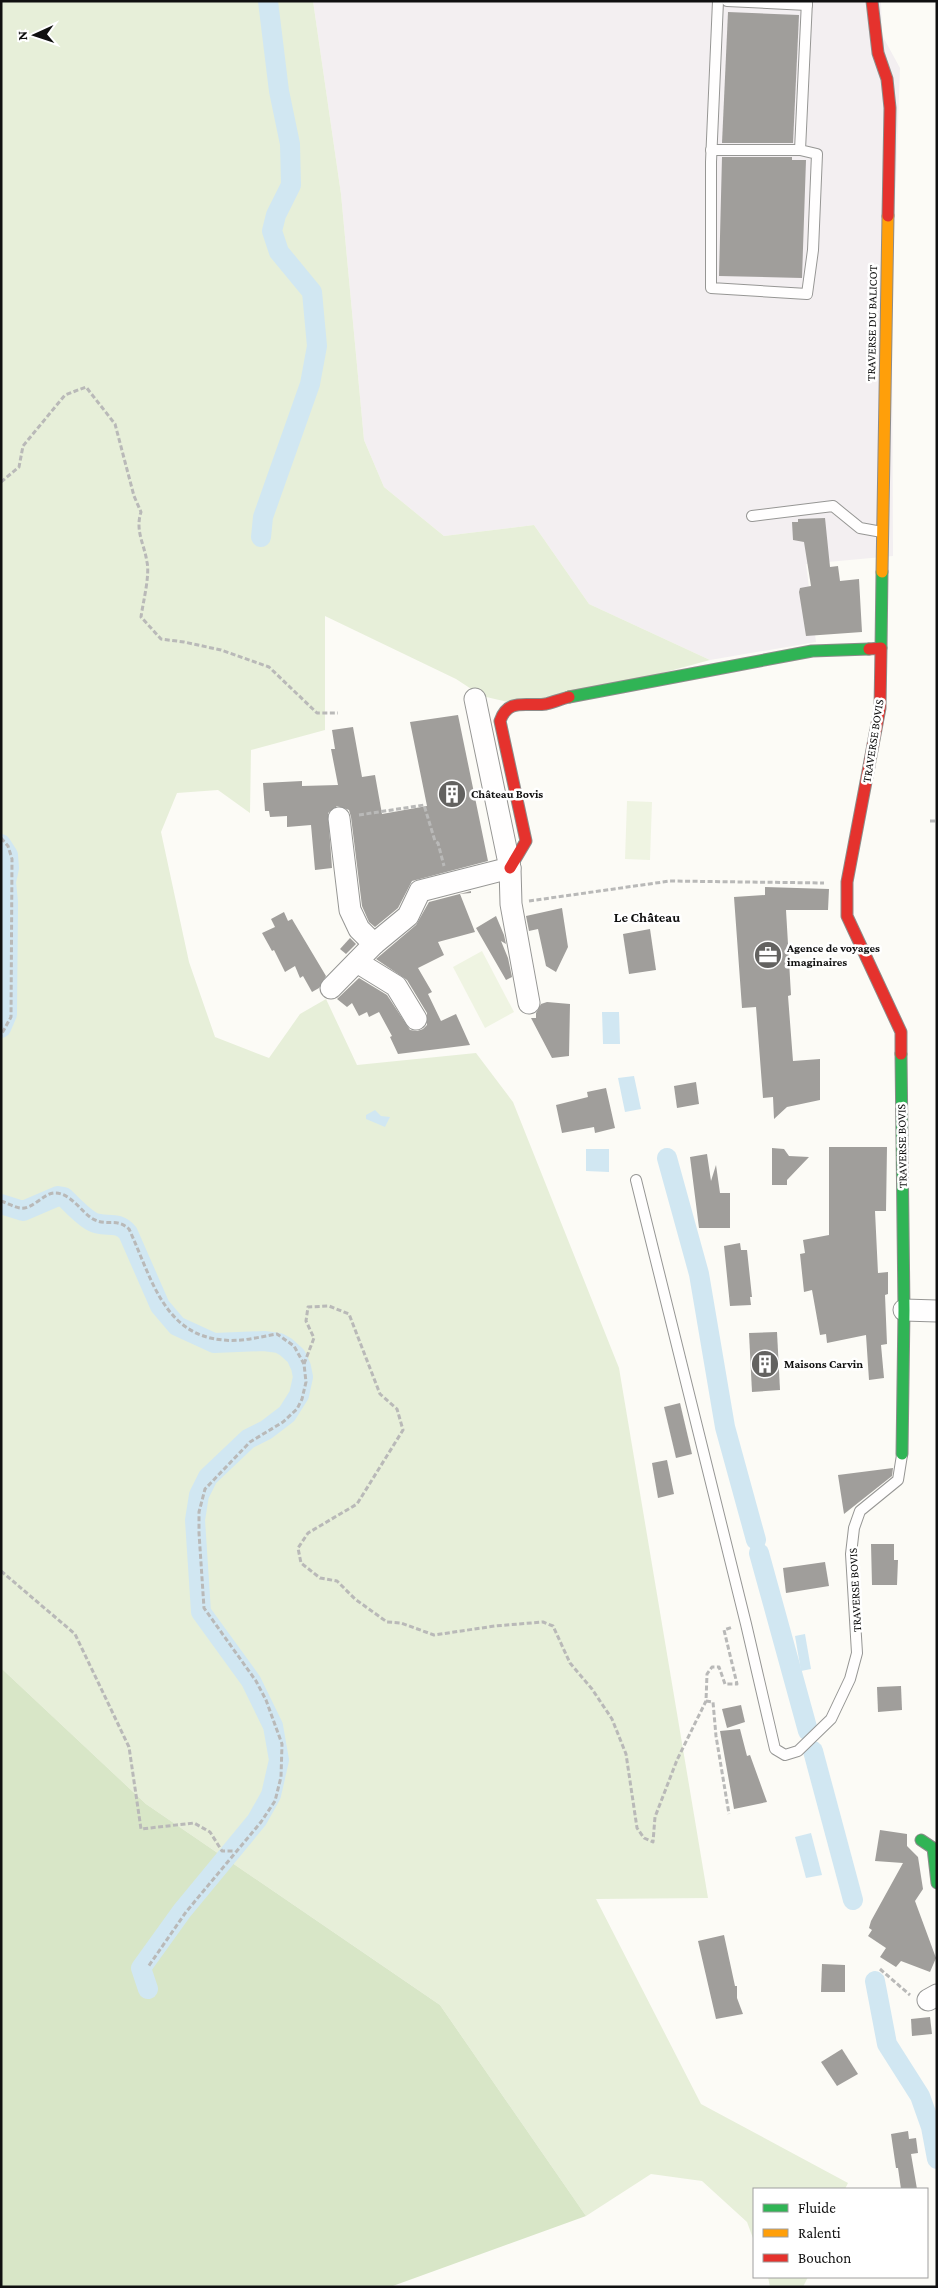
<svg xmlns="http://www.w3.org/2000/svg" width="938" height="2288" viewBox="0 0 938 2288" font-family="'Crimson Pro',serif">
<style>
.industrial{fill:#f3eff1}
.green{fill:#e7efd9}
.forest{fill:#d8e6c7}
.pitch{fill:#eff4e2}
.water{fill:#d1e7f2}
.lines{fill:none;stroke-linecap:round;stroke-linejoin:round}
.canal{stroke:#d1e7f2;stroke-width:20}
.building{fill:#a09e9b}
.lane-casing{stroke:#969694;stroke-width:12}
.street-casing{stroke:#969694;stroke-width:23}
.fast-casing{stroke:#8d8c8a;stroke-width:13}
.slow-casing{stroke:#8d8c8a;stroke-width:13}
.jam-casing{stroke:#8d8c8a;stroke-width:13}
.path{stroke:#b9b9b8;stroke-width:3;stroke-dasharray:5 2.5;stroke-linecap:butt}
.lane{stroke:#fffefe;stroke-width:10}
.street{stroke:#fffefe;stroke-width:21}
.fast{stroke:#30b455;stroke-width:11}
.slow{stroke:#ff9f0a;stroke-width:11}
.jam{stroke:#e5322d;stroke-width:11}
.labels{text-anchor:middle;stroke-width:5;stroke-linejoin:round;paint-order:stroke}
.street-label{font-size:12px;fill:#101010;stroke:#fff}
.poi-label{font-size:12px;font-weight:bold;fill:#101010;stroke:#fff;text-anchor:start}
.neighbourhood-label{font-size:14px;font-weight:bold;fill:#101010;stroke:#fff}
</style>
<rect width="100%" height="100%" fill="#fcfbf6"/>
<polygon class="industrial" points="313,1 881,1 882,35 900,68 892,291 893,556 806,564 816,642 710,660 589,604 534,525 444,536 384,487 364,440 341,194"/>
<g class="green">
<polygon points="1,1 313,1 341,194 364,440 384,487 444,536 534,525 589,604 710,660 533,708 482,696 456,679 325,616 325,730 251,750 250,813 218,790 177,793 161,832 189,962 215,1037 269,1058 300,1014 326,999 357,1065 476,1053 513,1102 619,1368 708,1898 596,1899 701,2104 848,2183 845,2189 754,2189 754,2241 747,2222 702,2181 651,2174 586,2216 440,2005 146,1804 1,1668"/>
<polygon points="768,2277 808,2277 803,2287 770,2287"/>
</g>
<polygon class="forest" points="1,1668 146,1804 440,2005 586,2216 390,2287 1,2287"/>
<g class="pitch">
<polygon points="627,801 652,802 650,860 625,859"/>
<polygon points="482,951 514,1012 485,1028 453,967"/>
</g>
<g class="water">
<polygon points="602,1012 619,1012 620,1044 603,1044"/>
<polygon points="634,1076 641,1109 625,1112 618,1078"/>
<polygon points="375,1110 381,1116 390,1117 385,1127 366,1119 366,1115"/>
<polygon points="586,1149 609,1149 609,1172 586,1171"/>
<polygon points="805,1634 811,1669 801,1671 795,1636"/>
<polygon points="811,1833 822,1875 806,1878 795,1837"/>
</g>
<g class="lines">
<g class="canal">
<polyline points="261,537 263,517 310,384 317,346 312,292 279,252 272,231 276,215 291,185 290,144 279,91 268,1"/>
<polyline points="1,844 8,855 9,868 6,882 8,902 7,1014 1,1028"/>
<polyline points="667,1158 699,1274 725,1427 756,1540"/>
<path d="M1 1204 23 1211 58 1196 64 1197C72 1205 81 1215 91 1221 104 1229 117 1219 128 1233L160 1306 177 1326 214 1343 264 1341 279 1343 286 1347 296 1356 301 1367 303 1377 299 1395 287 1414 266 1430 248 1439 208 1477 199 1495 195 1520 201 1612 251 1681 273 1726 279 1760 271 1795 257 1820 182 1911 141 1968 148 1989"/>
<polyline points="759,1553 808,1731"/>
<polyline points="813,1751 853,1900"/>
<polyline points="875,1981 887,2044 920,2096 931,2127 937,2159"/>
</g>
</g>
<g class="building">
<polygon points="728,12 799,15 793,143 722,143"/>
<polygon points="722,157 792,157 792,160 806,160 802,278 719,276"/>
<polygon points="825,518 830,567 838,566 840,581 859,579 862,632 806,636 799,592 800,588 811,586 804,542 793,540 792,522 798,522 798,519"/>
<polygon points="458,715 488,861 412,881 398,908 375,927 369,922 362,906 351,817 349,810 337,806 328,813 332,868 315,870 311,825 287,827 287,816 270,817 269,811 265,811 263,783 302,781 302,786 338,785 331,749 335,749 332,730 353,727 362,777 375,775 382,814 427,806 410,722"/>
<polygon points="765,887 829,889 828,910 786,910 791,995 788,996 793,1061 820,1059 820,1100 787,1107 774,1119 773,1097 763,1098 756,1007 742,1008 734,897 765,895"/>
<polygon points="471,891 471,893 460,894 475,932 438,942 444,955 418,968 432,992 428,994 441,1021 456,1014 470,1045 398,1054 390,1037 392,1036 379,1012 369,1017 367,1012 359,1016 352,1003 347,1007 337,999 359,978 387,995 410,1030 417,1031 423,1029 427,1025 427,1013 407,980 376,959 416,925 429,902"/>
<polygon points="562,908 568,947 556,972 546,966 538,929 529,931 526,916"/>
<polygon points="284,912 288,921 292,919 326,976 319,988 312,992 303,976 300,978 295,966 285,972 274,950 272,951 262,933 275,927 271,919"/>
<polygon points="496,916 504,935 506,944 501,941 508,958 512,977 506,980 476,928"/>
<polygon points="650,929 656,970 629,974 623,934"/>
<polygon points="350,938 356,944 346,954 340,949"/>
<polygon points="547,1002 570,1004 569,1056 552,1058 531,1018 536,1018 536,1013 541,1004"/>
<polygon points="696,1082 699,1104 677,1108 674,1086"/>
<polygon points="606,1088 615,1128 595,1133 594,1127 562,1133 556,1105 588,1097 587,1092"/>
<polygon points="829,1147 887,1147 886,1211 875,1211 878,1273 888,1272 888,1294 885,1295 887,1344 881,1345 884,1378 869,1380 866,1335 827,1343 826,1334 820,1335 812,1290 804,1292 800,1254 805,1253 803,1240 829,1235"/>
<polygon points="772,1148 784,1149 789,1156 809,1157 787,1180 787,1185 772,1185"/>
<polygon points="707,1154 711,1181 716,1165 720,1193 730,1193 730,1228 699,1228 690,1157"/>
<polygon points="740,1243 741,1250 747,1250 752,1297 750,1297 751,1305 730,1306 724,1246"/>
<polygon points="777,1332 780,1390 752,1392 749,1333"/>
<polygon points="680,1403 692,1454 676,1458 664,1407"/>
<polygon points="667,1460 674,1494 658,1498 652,1463"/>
<polygon points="893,1468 892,1476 844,1514 838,1475"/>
<polygon points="871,1544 894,1544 894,1560 898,1560 897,1585 872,1585"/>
<polygon points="825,1562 829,1586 786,1593 783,1568"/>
<polygon points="901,1686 902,1710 878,1712 877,1687"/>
<polygon points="741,1705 745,1722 727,1728 722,1709"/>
<polygon points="740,1729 747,1756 750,1755 767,1802 734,1809 720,1731"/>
<polygon points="880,1830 907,1834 907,1846 918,1857 923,1889 915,1901 936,1958 930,1972 901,1961 896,1967 880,1957 886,1948 868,1936 872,1930 869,1928 871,1921 903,1863 875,1861"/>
<polygon points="724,1935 735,1986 737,1986 737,1998 743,2014 716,2019 698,1941"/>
<polygon points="822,1964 845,1965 845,1992 821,1992"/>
<polygon points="930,2017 932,2034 912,2036 911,2019"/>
<polygon points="842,2049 858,2074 837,2086 821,2062"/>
<polygon points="908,2131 909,2139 916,2138 918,2153 911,2154 917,2189 901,2189 898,2168 896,2168 891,2134"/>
</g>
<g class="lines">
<defs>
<g id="lane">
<polyline points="718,1 711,162 711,288 807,294 813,250 817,154 800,150 807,1"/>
<polyline points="727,1 807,5"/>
<polyline points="711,150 800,150"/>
<polyline points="752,516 833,506 860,528 882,532"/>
<polyline points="636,1180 746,1624 775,1749 785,1755 798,1751 831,1719 850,1679 857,1653 851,1554 854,1528 860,1511 898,1480 902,1455"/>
</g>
<g id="street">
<polyline points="475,699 510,868 511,904 529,1003"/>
<polyline points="339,818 350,910 359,929 374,944"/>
<polyline points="357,962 396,986 416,1019"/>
<polyline points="331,988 374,944 408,916 420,891 510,868"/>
<polyline points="904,1310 937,1311"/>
<polyline points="928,2000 937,1995"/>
</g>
<g id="fast">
<polyline points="881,648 882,572"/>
<polyline points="569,697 812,651 869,649"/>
<polyline points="901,1054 904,1310 902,1454"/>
<polyline points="921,1840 933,1848 937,1883"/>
</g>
<polyline id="slow" points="882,572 888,216"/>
<g id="jam">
<polyline points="872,1 878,53 887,79 890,108 888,216"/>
<polyline points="869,649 881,648 880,708 847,882 847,916 901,1032 901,1054"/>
<path d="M510 868 526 841 500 721C508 697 527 707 546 704 554 702 561 699 569 697"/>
</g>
</defs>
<use href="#lane" class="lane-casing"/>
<use href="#street" class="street-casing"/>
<use href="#fast" class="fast-casing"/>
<use href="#slow" class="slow-casing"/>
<use href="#jam" class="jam-casing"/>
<g class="path">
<path d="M1 482 19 467 23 446 65 395 86 387 115 424 134 496 141 512C135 531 144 543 147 562 150 576 143 602 141 617L161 639 184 642 221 650 269 667 317 713H338"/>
<polyline points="359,815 424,805 435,841 438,843 444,866"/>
<polyline points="930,821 937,821"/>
<polyline points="1,838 8,846 12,859 11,1017 1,1035"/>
<polyline points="529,901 670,881 824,883"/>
<path d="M1 1201C7 1203 14 1207 20 1208 33 1210 43 1193 55 1193 71 1193 81 1212 93 1219 107 1227 116 1217 129 1229 151 1276 163 1335 223 1340 241 1342 259 1337 277 1334L294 1346 304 1364 306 1382 302 1399 297 1409 283 1422 250 1442 205 1489 199 1512V1533L204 1608 256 1681 266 1700 282 1744 281 1777 275 1801 261 1822 186 1912 148 1967"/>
<polyline points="304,1364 314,1338 306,1321 308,1307 329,1306 349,1314 380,1394 397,1409 403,1430 357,1504 308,1533 298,1548 301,1563 320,1578 337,1581 355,1599 387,1622 401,1623 434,1635 495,1626 543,1622 553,1626 570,1663 592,1689 612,1719 626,1754 637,1828 644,1838 653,1842 655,1817 677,1760 706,1701 707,1674 712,1667 719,1667 725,1684 737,1684 724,1630 733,1627"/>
<polyline points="1,1571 75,1634 129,1747 141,1829 194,1823 210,1832 222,1851 235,1851"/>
<polyline points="706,1701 713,1702 716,1736 729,1814"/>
<polyline points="880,1969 910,1995"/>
</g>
<use href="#lane" class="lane"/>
<use href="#street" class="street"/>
<use href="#fast" class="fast"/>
<use href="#slow" class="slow"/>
<use href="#jam" class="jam"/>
</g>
<defs>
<symbol id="building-disc" viewBox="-11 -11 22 22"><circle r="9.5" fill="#636260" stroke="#fff"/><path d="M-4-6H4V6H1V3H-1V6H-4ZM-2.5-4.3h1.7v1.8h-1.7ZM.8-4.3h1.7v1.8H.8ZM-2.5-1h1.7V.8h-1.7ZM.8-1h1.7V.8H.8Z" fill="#fff"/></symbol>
<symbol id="office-disc" viewBox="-11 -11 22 22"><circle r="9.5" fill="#636260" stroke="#fff"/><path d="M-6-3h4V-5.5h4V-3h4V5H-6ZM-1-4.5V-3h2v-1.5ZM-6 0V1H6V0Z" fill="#fff"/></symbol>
</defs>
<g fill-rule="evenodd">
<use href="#building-disc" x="436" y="778" width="32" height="32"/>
<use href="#office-disc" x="752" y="939" width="32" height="32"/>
<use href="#building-disc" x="749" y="1348" width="32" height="32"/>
</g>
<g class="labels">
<g class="street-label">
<text transform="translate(872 323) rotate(-89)" y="4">TRAVERSE DU BALICOT</text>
<text transform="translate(873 741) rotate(-81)" y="4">TRAVERSE BOVIS</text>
<text transform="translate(902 1146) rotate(-91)" y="4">TRAVERSE BOVIS</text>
<text transform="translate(855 1590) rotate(-93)" y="4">TRAVERSE BOVIS</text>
</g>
<g class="poi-label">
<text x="471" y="798">Château Bovis</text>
<text x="787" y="952">Agence de voyages<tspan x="787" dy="14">imaginaires</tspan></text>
<text x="784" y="1368">Maisons Carvin</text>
</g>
<g class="neighbourhood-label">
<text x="647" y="922">Le Château</text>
</g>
</g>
<rect width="938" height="2288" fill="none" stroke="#101010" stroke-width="5"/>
<rect x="753" y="2188" width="175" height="90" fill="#ffffff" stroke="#9f9f9f"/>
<rect x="763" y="2204" width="25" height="8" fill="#30b455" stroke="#9f9f9f"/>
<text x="798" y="2213" font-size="15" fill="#101010">Fluide</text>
<rect x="763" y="2229" width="25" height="8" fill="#ff9f0a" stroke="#9f9f9f"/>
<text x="798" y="2238" font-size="15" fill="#101010">Ralenti</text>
<rect x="763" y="2254" width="25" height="8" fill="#e5322d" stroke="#9f9f9f"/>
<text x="798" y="2263" font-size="15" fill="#101010">Bouchon</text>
<g transform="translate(35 35) rotate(267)" stroke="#ffffff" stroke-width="4" paint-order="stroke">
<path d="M0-4L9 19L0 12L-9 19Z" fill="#101010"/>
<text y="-8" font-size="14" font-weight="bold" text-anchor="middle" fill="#101010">N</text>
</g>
</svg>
